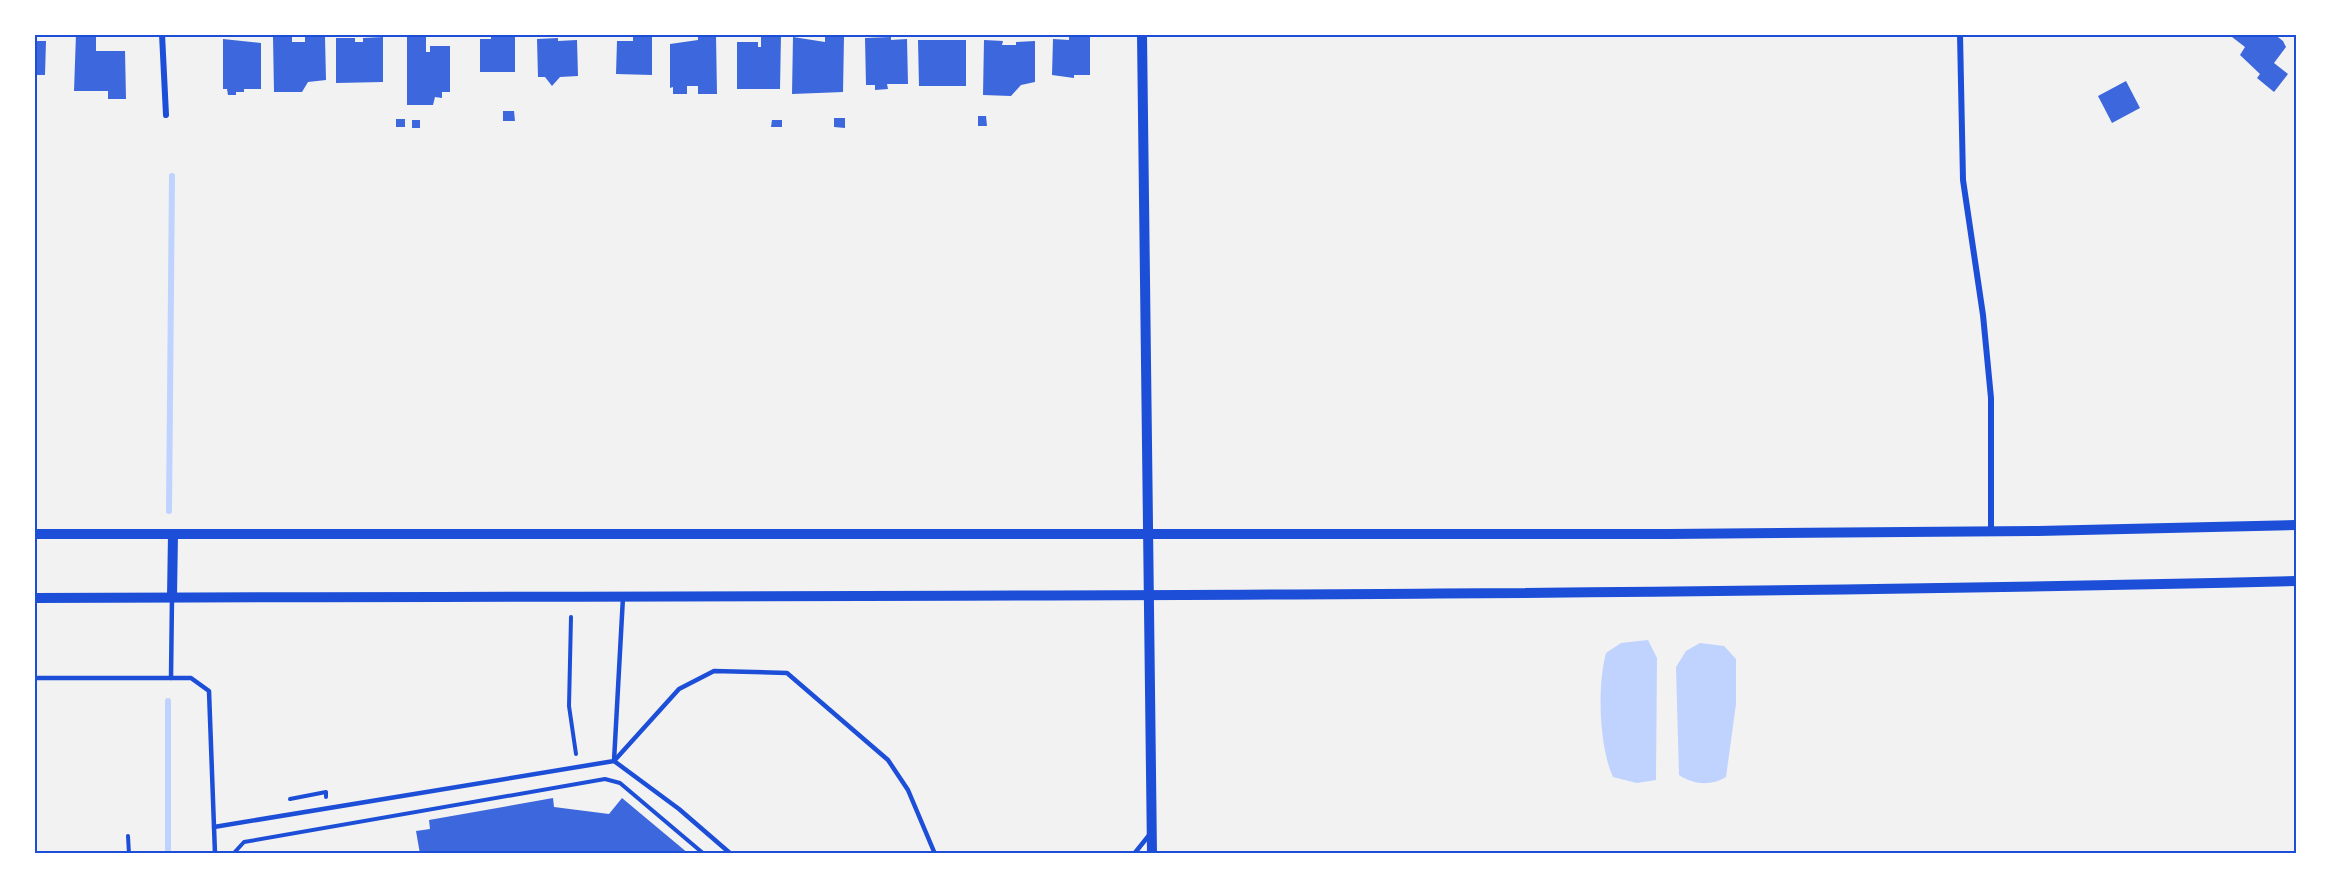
<svg xmlns="http://www.w3.org/2000/svg" width="2331" height="888" viewBox="0 0 2331 888" font-family="Arial,sans-serif">
<style>
.water{fill:#bfd3fe}
.lines{fill:none;stroke-linecap:round;stroke-linejoin:round}
.stream{stroke:#bfd3fe;stroke-width:6}
.building{fill:#3d67dc}
.path{stroke:#1d4ed8;stroke-width:4}
.service{stroke:#1d4ed8;stroke-width:4.5}
.minor{stroke:#1d4ed8;stroke-width:6}
.tertiary{stroke:#1d4ed8;stroke-width:10}
.neatline{fill:none;stroke:#1d4ed8;stroke-width:2}
</style>
<rect width="100%" height="100%" fill="#f2f2f2"/>
<g class="water">
<path d="M1648 640 1657 658 1656 780 1637 783 1613 777C1599 746 1597 686 1606 653L1621 643Z"/>
<path d="M1700 643 1724 646 1736 659V704L1726 777C1711 786 1694 785 1679 775L1676 667 1686 651Z"/>
</g>
<g class="lines">
<g class="stream">
<polyline points="169,511 172,176"/>
<polyline points="168,854 168,701"/>
</g>
</g>
<g class="building">
<polygon points="76,34 96,34 96,51 125,51 126,99 108,99 108,91 74,91"/>
<polygon points="407,34 426,35 426,52 430,52 430,46 450,46 450,92 442,92 442,98 435,97 433,105 407,105"/>
<polygon points="761,34 781,34 780,89 737,89 737,42 758,42 758,47 761,47"/>
<polygon points="2235,34 2274,34 2283,41 2286,47 2274,63 2288,74 2274,92 2257,78 2260,74 2240,55 2245,47 2232,37"/>
<polygon points="491,35 515,35 515,72 480,72 480,39 491,39"/>
<polygon points="698,35 716,35 717,94 698,94 698,86 687,86 687,94 673,94 673,87 670,88 670,44 698,40"/>
<polygon points="633,36 652,36 652,75 616,74 617,41 633,41"/>
<polygon points="825,36 844,37 843,92 792,94 793,37 825,42"/>
<polygon points="1069,36 1090,36 1090,75 1074,75 1074,78 1052,75 1053,39 1069,40"/>
<polygon points="273,37 292,37 292,42 305,42 305,37 325,37 326,80 308,82 302,92 274,92"/>
<polygon points="383,37 383,82 336,83 336,38 355,38 355,42 363,42 363,38"/>
<polygon points="891,37 891,40 907,39 908,84 887,84 888,89 875,90 875,85 866,85 865,38"/>
<polygon points="558,38 558,41 577,40 578,76 560,77 552,86 545,77 538,77 537,39"/>
<polygon points="223,39 261,43 261,89 244,89 244,92 236,92 236,95 228,95 227,89 223,89"/>
<polygon points="918,40 966,40 966,86 919,86"/>
<polygon points="984,40 1003,41 1002,45 1016,45 1016,42 1035,41 1035,82 1021,85 1011,96 983,95"/>
<polygon points="34,41 46,41 45,75 34,75"/>
<polygon points="2126,81 2140,108 2112,123 2098,96"/>
<polygon points="503,111 514,111 515,121 503,121"/>
<polygon points="978,116 986,116 987,126 978,126"/>
<polygon points="834,118 845,118 845,128 834,127"/>
<rect x="396" y="119" width="9" height="8"/>
<rect x="412" y="120" width="8" height="8"/>
<polygon points="772,120 782,120 782,127 771,127"/>
<polygon points="553,798 554,807 609,814 622,798 689,854 420,854 416,831 430,829 429,820"/>
</g>
<g class="lines">
<g class="path">
<polyline points="571,617 569,706 576,754"/>
<polyline points="290,799 326,792 326,797"/>
<polyline points="128,836 129,854"/>
<polyline points="233,854 244,842 605,779 620,783 704,854"/>
</g>
<g class="service">
<polyline points="172,597 171,678 191,678 209,691 214,827 614,761 623,597"/>
<polyline points="34,678 171,678"/>
<polyline points="214,827 215,854"/>
<polyline points="731,854 679,809 614,761 679,689 714,671 787,673 888,760 908,790 935,854"/>
<polyline points="1134,854 1150,834"/>
</g>
<g class="minor">
<polyline points="162,34 166,115"/>
<polyline points="1960,34 1963,180 1983,315 1991,398 1991,532"/>
</g>
<g class="tertiary">
<polyline points="1142,34 1152,854"/>
<polyline points="34,534 1668,534 2038,531 2296,525"/>
<polyline points="172,597 173,534"/>
<path d="M34 598C788 595 1543 599 2296 581"/>
</g>
</g>
<rect width="2331" height="888" fill="none" stroke="#ffffff" stroke-width="72"/>
<rect x="36" y="36" width="2259" height="816" class="neatline"/>
</svg>
